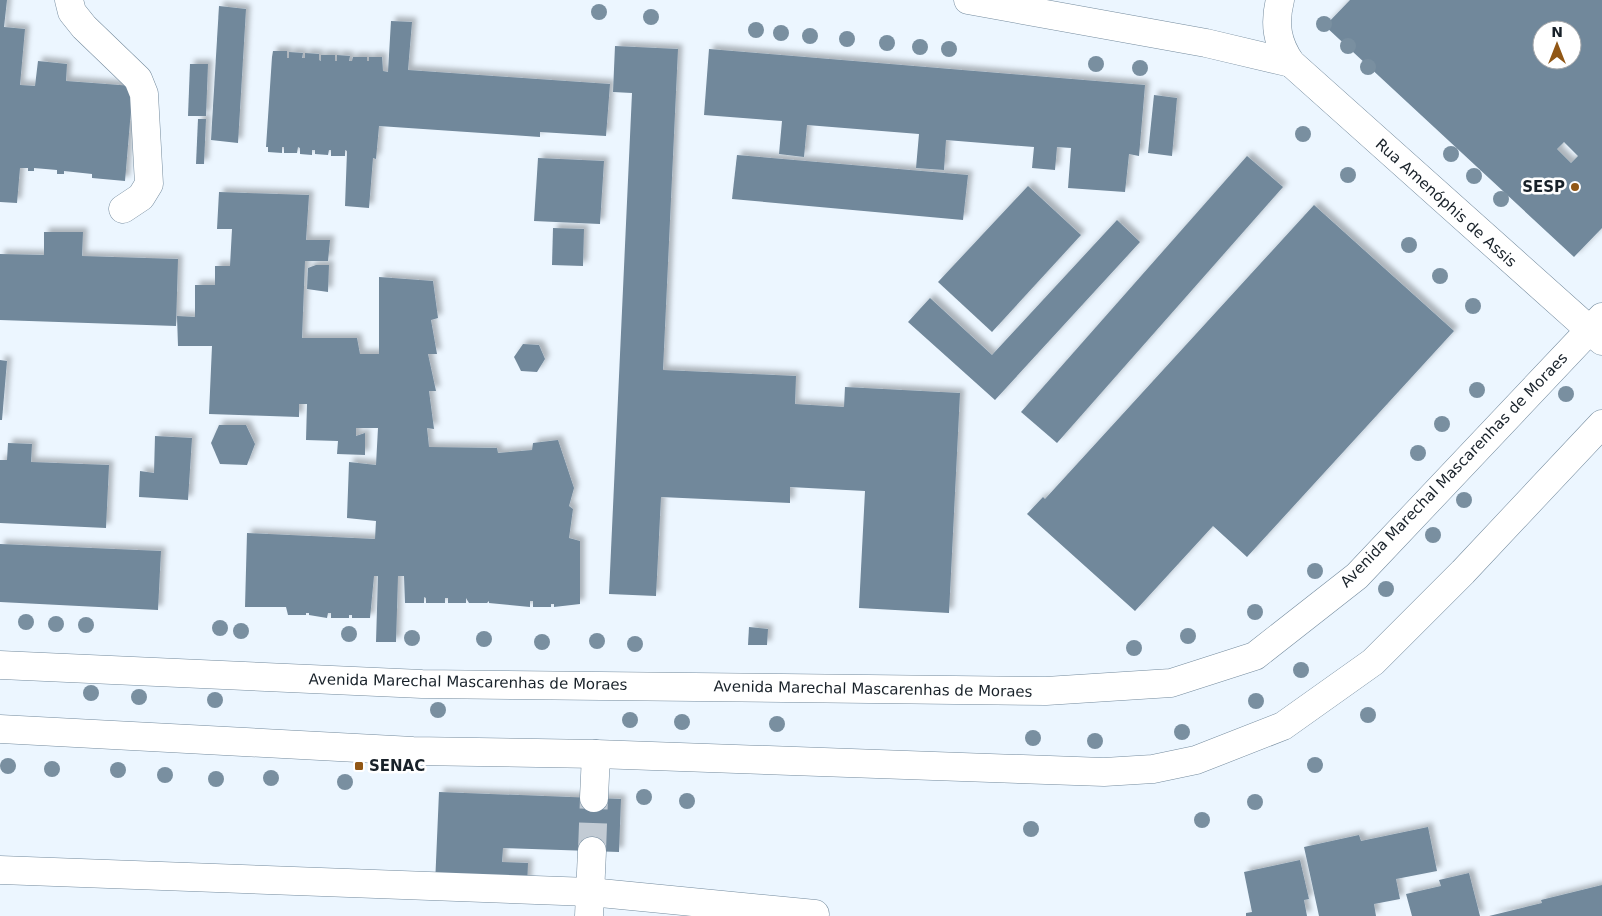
<svg xmlns="http://www.w3.org/2000/svg" width="1602" height="916" viewBox="0 0 1602 916" font-family="'DejaVu Sans',sans-serif">
<style>
.building{fill:#71889b;fill-rule:evenodd;filter:url(#shadow)}
.lines{fill:none;stroke-linecap:round;stroke-linejoin:round}
.minor-tunnel{stroke:#c2cbd4;stroke-width:28;stroke-dasharray:28 14;stroke-linecap:butt}
.minor-casing{stroke:#748b9e;stroke-width:29}
.major-casing{stroke:#748b9e;stroke-width:29}
.minor{stroke:#fff;stroke-width:28}
.major{stroke:#fff;stroke-width:28}
.tree{fill:#798fa0}
.poi-dot{fill:#915715;stroke:#fff;stroke-width:2}
.labels{text-anchor:middle;stroke-width:5;stroke-linejoin:round;paint-order:stroke}
.poi-label{font-size:15px;font-weight:bold;fill:#182129;stroke:#fff;text-anchor:end}
.street-label{font-size:15px;fill:#182129;stroke:#fff}
</style>
<defs>
<filter id="shadow"><feDropShadow dx="4.5" dy="-4.5" stdDeviation="2.5" flood-color="#0004"/></filter>
</defs>
<rect width="100%" height="100%" fill="#ecf6ff"/>
<g class="building">
<polygon points="0,0 7,0 4,27 25,29 20,85 35,86 38,61 67,64 66,81 133,86 125,181 92,178 92,174 64,171 64,174 57,174 57,170 34,168 34,171 28,171 28,168 20,168 17,203 0,202"/>
<path d="M1350 0H1602V228L1574 257 1325 26ZM1542 30H1572V60H1542ZM1564 142 1578 156 1571 163 1557 149Z"/>
<polygon points="219,6 246,9 238,143 211,140"/>
<polygon points="391,21 412,22 408,70 610,84 606,136 540,132 540,137 379,126 376,159 373,158 369,208 345,206 347,151 345,150 345,156 331,156 331,150 329,150 328,155 315,154 315,150 312,150 312,155 300,154 300,148 298,147 297,153 284,153 284,147 282,147 282,153 268,152 268,147 266,147 272,57 273,51 287,51 287,58 289,58 289,52 303,53 302,58 305,58 305,53 319,54 319,60 321,61 321,55 335,55 335,61 337,61 337,55 350,56 349,61 352,61 353,57 367,57 367,61 369,61 369,57 382,57 383,71 388,72"/>
<polygon points="615,46 678,49 663,370 796,376 795,404 844,407 845,387 960,393 949,613 859,608 865,491 790,487 790,503 661,497 656,596 609,594 632,93 613,92"/>
<polygon points="709,49 1145,85 1139,156 1129,154 1125,192 1068,188 1071,148 1057,147 1055,170 1032,168 1034,147 946,140 944,170 916,168 919,134 807,125 804,157 779,154 782,121 704,115"/>
<polygon points="190,64 208,64 206,116 188,116"/>
<polygon points="1154,95 1177,98 1172,156 1148,153"/>
<polygon points="198,119 206,119 204,164 196,164"/>
<polygon points="737,155 968,175 963,220 732,199"/>
<polygon points="1247,156 1283,187 1057,443 1021,412"/>
<polygon points="538,158 604,161 600,224 534,221"/>
<polygon points="1028,186 1081,235 992,332 938,282"/>
<polygon points="219,192 309,195 306,240 330,240 328,261 305,261 302,338 357,338 360,354 379,354 379,277 433,281 438,318 431,320 437,354 428,354 436,391 429,391 434,429 427,428 429,447 497,448 498,453 532,450 533,443 558,440 574,488 569,506 573,509 569,538 580,541 580,604 554,607 554,604 551,604 551,607 533,607 533,601 530,601 530,607 489,603 489,601 487,603 469,603 466,598 466,603 448,603 448,598 445,598 445,603 426,603 426,598 424,597 424,603 405,603 404,576 398,576 396,642 376,642 378,576 374,576 370,618 352,618 352,615 349,615 349,618 331,618 331,613 328,613 327,618 309,615 309,613 306,613 306,615 288,615 286,607 245,607 247,533 375,539 376,521 347,518 349,462 376,465 378,428 356,428 356,436 365,433 365,455 337,454 338,441 306,440 307,404 299,404 299,417 209,414 212,346 178,346 177,316 195,317 195,285 215,285 215,266 230,266 232,229 217,229"/>
<polygon points="1314,205 1454,331 1247,557 1213,526 1135,611 1027,514 1043,497 1045,499"/>
<polygon points="1117,220 1140,242 995,400 908,322 930,298 992,355"/>
<polygon points="553,228 584,229 583,266 552,265"/>
<polygon points="44,232 83,232 82,256 178,259 176,326 0,320 0,254 44,255"/>
<polygon points="316,265 329,265 328,292 307,289 308,268"/>
<polygon points="523,344 539,345 545,359 537,372 521,371 514,357"/>
<polygon points="0,360 7,361 2,420 0,420"/>
<polygon points="219,425 246,425 255,444 247,465 220,464 211,443"/>
<polygon points="155,436 192,438 188,500 139,497 140,471 154,473"/>
<polygon points="8,443 32,444 31,462 109,465 106,528 0,523 0,460 7,460"/>
<polygon points="0,544 161,551 158,610 0,602"/>
<polygon points="749,627 768,629 767,645 748,645"/>
<polygon points="439,792 621,799 619,852 503,848 502,862 528,863 527,888 435,885"/>
<polygon points="1428,827 1437,871 1396,879 1400,899 1374,904 1376,916 1319,916 1304,847 1359,835 1361,841"/>
<polygon points="1300,860 1309,899 1304,900 1307,916 1246,916 1246,913 1252,912 1244,872"/>
<polygon points="1469,873 1480,916 1412,916 1406,894 1441,886 1439,880"/>
<polygon points="1602,885 1602,916 1489,916 1542,903 1541,900"/>
</g>
<g class="lines">
<polyline class="minor-tunnel" points="592,851 594,798"/>
<defs>
<g id="minor">
<polyline points="69,0 72,12 84,27 138,79 144,94 149,184 141,197 123,209"/>
<polyline points="968,0 1206,43 1291,63"/>
<path d="M1280 0C1274 24 1277 43 1291 63L1602 341"/>
<polyline points="594,798 596,754"/>
<polyline points="0,870 590,892 815,914"/>
<polyline points="589,916 592,851"/>
</g>
<g id="major">
<polyline points="0,665 422,684 1046,691 1171,683 1255,656 1357,576 1602,317"/>
<polyline points="0,729 413,751 596,754 1104,772 1153,769 1196,760 1283,726 1373,662 1463,572 1602,424"/>
</g>
</defs>
<use href="#minor" class="minor-casing"/>
<use href="#major" class="major-casing"/>
<use href="#minor" class="minor"/>
<use href="#major" class="major"/>
</g>
<g class="tree">
<circle cx="599" cy="12" r="8"/>
<circle cx="651" cy="17" r="8"/>
<circle cx="1324" cy="24" r="8"/>
<circle cx="756" cy="30" r="8"/>
<circle cx="781" cy="33" r="8"/>
<circle cx="810" cy="36" r="8"/>
<circle cx="847" cy="39" r="8"/>
<circle cx="887" cy="43" r="8"/>
<circle cx="1348" cy="46" r="8"/>
<circle cx="920" cy="47" r="8"/>
<circle cx="949" cy="49" r="8"/>
<circle cx="1096" cy="64" r="8"/>
<circle cx="1368" cy="67" r="8"/>
<circle cx="1140" cy="68" r="8"/>
<circle cx="1303" cy="134" r="8"/>
<circle cx="1451" cy="154" r="8"/>
<circle cx="1348" cy="175" r="8"/>
<circle cx="1474" cy="176" r="8"/>
<circle cx="1501" cy="199" r="8"/>
<circle cx="1409" cy="245" r="8"/>
<circle cx="1440" cy="276" r="8"/>
<circle cx="1473" cy="306" r="8"/>
<circle cx="1477" cy="390" r="8"/>
<circle cx="1566" cy="394" r="8"/>
<circle cx="1442" cy="424" r="8"/>
<circle cx="1418" cy="453" r="8"/>
<circle cx="1464" cy="500" r="8"/>
<circle cx="1433" cy="535" r="8"/>
<circle cx="1315" cy="571" r="8"/>
<circle cx="1386" cy="589" r="8"/>
<circle cx="1255" cy="612" r="8"/>
<circle cx="26" cy="622" r="8"/>
<circle cx="56" cy="624" r="8"/>
<circle cx="86" cy="625" r="8"/>
<circle cx="220" cy="628" r="8"/>
<circle cx="241" cy="631" r="8"/>
<circle cx="349" cy="634" r="8"/>
<circle cx="1188" cy="636" r="8"/>
<circle cx="412" cy="638" r="8"/>
<circle cx="484" cy="639" r="8"/>
<circle cx="597" cy="641" r="8"/>
<circle cx="542" cy="642" r="8"/>
<circle cx="635" cy="644" r="8"/>
<circle cx="1134" cy="648" r="8"/>
<circle cx="1301" cy="670" r="8"/>
<circle cx="91" cy="693" r="8"/>
<circle cx="139" cy="697" r="8"/>
<circle cx="215" cy="700" r="8"/>
<circle cx="1256" cy="701" r="8"/>
<circle cx="438" cy="710" r="8"/>
<circle cx="1368" cy="715" r="8"/>
<circle cx="630" cy="720" r="8"/>
<circle cx="682" cy="722" r="8"/>
<circle cx="777" cy="724" r="8"/>
<circle cx="1182" cy="732" r="8"/>
<circle cx="1033" cy="738" r="8"/>
<circle cx="1095" cy="741" r="8"/>
<circle cx="1315" cy="765" r="8"/>
<circle cx="8" cy="766" r="8"/>
<circle cx="52" cy="769" r="8"/>
<circle cx="118" cy="770" r="8"/>
<circle cx="165" cy="775" r="8"/>
<circle cx="271" cy="778" r="8"/>
<circle cx="216" cy="779" r="8"/>
<circle cx="345" cy="782" r="8"/>
<circle cx="644" cy="797" r="8"/>
<circle cx="687" cy="801" r="8"/>
<circle cx="1255" cy="802" r="8"/>
<circle cx="1202" cy="820" r="8"/>
<circle cx="1031" cy="829" r="8"/>
</g>
<g class="poi-dot">
<circle cx="1575" cy="187" r="5"/>
<rect x="354" y="761" width="10" height="10" rx="2.5"/>
</g>
<g class="labels">
<g class="poi-label">
<text x="1565" y="192">SESP</text>
<text x="369" y="771" text-anchor="start">SENAC</text>
</g>
<g class="street-label">
<text transform="translate(1446 203) rotate(42)" y="5">Rua Amenóphis de Assis</text>
<text transform="translate(1454 470) rotate(-46)" y="5">Avenida Marechal Mascarenhas de Moraes</text>
<text transform="translate(468 682) rotate(1)" y="5">Avenida Marechal Mascarenhas de Moraes</text>
<text transform="translate(873 689) rotate(1)" y="5">Avenida Marechal Mascarenhas de Moraes</text>
</g>
</g>
<g transform="translate(1557 45)"><circle r="24" fill="#ffffff" stroke="#a3a6a9"/>
<path d="M0-4L9 19L0 12L-9 19Z" fill="#915715"/>
<text y="-8" font-size="14" font-weight="bold" text-anchor="middle" fill="#182129">N</text>
</g>
</svg>
